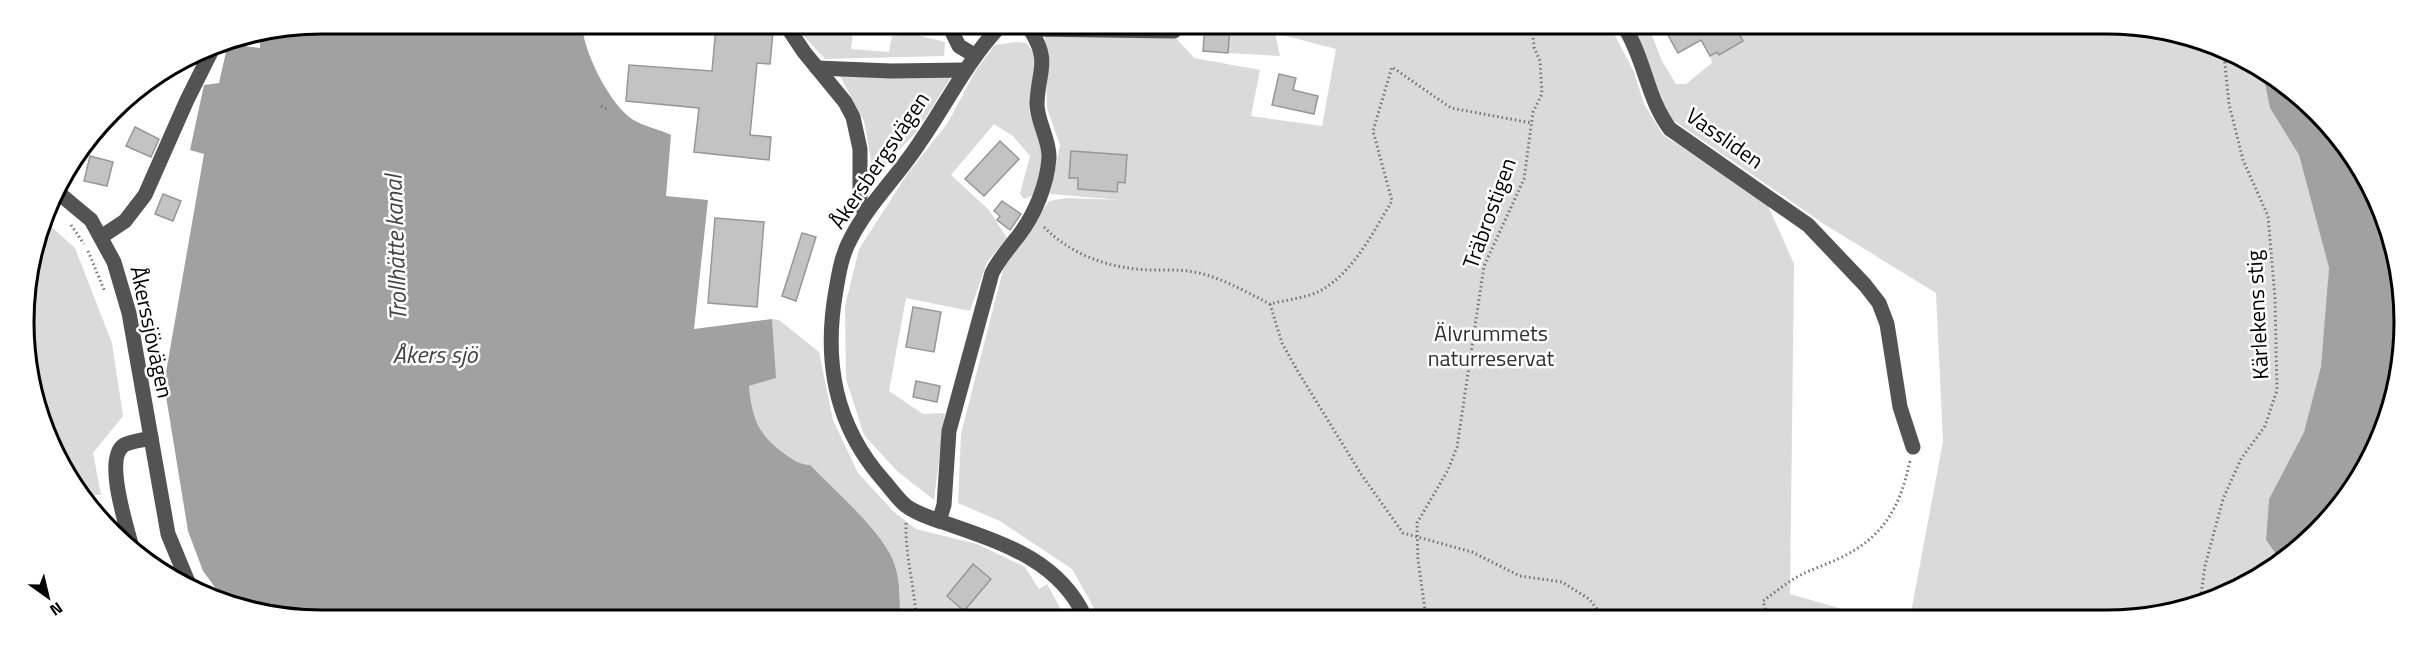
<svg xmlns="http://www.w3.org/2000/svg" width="2428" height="645" viewBox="0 0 2428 645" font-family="'Titillium Web',sans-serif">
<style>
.green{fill:#dadada}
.water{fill:#a1a1a1}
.pier{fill:#fff}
.building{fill:#c3c3c3;stroke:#979797;stroke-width:1.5}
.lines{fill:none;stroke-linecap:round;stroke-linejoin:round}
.path{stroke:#757575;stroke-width:3;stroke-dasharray:1.5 3;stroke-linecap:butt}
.minor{stroke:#535353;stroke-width:15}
.labels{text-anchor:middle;stroke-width:5;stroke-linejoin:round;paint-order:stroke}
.street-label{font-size:22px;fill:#000;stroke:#fff}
.park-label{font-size:22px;fill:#313131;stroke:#fff}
.water-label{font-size:24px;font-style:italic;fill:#424242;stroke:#fff}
.rim{fill:none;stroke:#000;stroke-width:3}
</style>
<rect width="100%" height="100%" fill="#fff"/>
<g class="green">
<polygon points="794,25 854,26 851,49 889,52 892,36 913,34 945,42 944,56 825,59"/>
<polygon points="1230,27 1611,28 1634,72 1644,104 1663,135 1766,201 1794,264 1790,594 1874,618 1099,617 1072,569 1000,521 958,503 961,434 1004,266 1049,201 1067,198 1121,200 1050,194 1060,145 1047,108 1045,34 1174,36 1194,58 1260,70 1251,116 1322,126 1336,49 1275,33 1280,56 1228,53"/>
<polygon points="1634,28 1649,28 1662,61 1676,84 1686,84 1712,63 1710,56 1717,52 1720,55 1743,41 1736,28 2163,30 2262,70 2270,108 2299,155 2329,268 2328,280 2337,314 2304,432 2269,499 2266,540 2281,561 2237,590 2144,618 1910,618 1943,441 1936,293 1824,224 1670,118"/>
<polygon points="1016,42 1027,43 1034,54 1036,70 1029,111 1044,154 1042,173 1032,196 1024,199 1020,194 1030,156 1013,136 994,124 951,175 989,210 1007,238 987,262 970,311 906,298 889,391 923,414 945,413 934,500 897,471 864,435 846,379 845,306 859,249 908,173 947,124 976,70 995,45"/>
<polygon points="840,76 952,76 917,131 874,177 864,121"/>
<polygon points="46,222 75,248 112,343 123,416 93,453 101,495 81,495 40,418 25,303"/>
<path d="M772 319 779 320 819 352 833 420 858 473 894 512 916 529 977 544 1025 567 1039 589 1047 584 1065 617 900 616V591L810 465C799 464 793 460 785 454 758 435 752 418 749 386L775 378Z"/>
</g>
<g class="water">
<path d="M323 24 582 25C584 52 607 98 628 116 638 125 659 129 671 135L666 196 708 200 694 329 772 319 776 378 749 386C752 418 758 435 785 454 793 460 799 464 810 465 835 491 875 525 891 556 900 574 900 597 900 616L265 615 225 601 203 571 188 531 164 384 204 154 190 150 204 85 219 83 228 43Z"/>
<polygon points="2262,70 2271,74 2353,156 2398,264 2398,380 2364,471 2303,547 2281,561 2266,540 2269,499 2304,432 2321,367 2329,268 2299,155 2270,108"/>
</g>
<polygon class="pier" points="247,39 260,42 260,48 227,44"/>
<g class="building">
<polygon points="716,27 773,32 770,64 757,63 750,135 771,137 769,160 694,152 699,108 626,101 629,65 712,71"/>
<polygon points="1205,27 1230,27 1228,53 1203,51"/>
<polygon points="1664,28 1736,28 1743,41 1719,55 1717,52 1710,56 1701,40 1678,53"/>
<polygon points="1279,74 1296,78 1293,90 1318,96 1314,114 1272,105"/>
<polygon points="135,127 159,139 151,157 126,146"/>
<polygon points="1000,141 1019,159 984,196 965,179"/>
<polygon points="1071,151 1127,155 1125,183 1118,182 1117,192 1078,189 1078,178 1069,178"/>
<polygon points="90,156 113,162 107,186 84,181"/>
<polygon points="163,194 181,201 173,221 155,214"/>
<polygon points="1002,201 1021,214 1010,230 997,220 1000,216 994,211"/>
<polygon points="715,218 764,222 757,307 708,303"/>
<polygon points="802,233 816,237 796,301 782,296"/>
<polygon points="913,307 941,312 934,352 906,347"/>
<polygon points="916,381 940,386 937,402 913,397"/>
<polygon points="973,564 991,579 964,611 947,596"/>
</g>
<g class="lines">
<g class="path">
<polyline points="562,35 563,25"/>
<polyline points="601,106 609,110"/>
<polyline points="71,225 84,244"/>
<path d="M1044 227C1066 250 1098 264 1129 268 1151 272 1173 268 1194 272 1221 277 1246 292 1270 304 1285 300 1306 298 1320 291 1354 272 1373 232 1392 201L1373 131 1392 67 1451 108 1532 123"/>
<polyline points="88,251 105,292"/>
<polyline points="1270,304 1282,343 1297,370 1361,474 1403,533 1472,552 1520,576 1562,582 1589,599 1604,618"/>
<path d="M906 523C905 555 914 585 916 616"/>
<polyline points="2200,602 2205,566 2223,499 2241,459 2265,426 2277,390 2275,298 2268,216 2243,160 2229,104 2224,55"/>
<polyline points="1426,617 1418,560 1417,523 1448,470 1457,447 1484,266 1524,179 1533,112 1542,94 1540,61 1534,47 1532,28"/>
<path d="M1768 618 1763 601C1774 593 1785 584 1797 577 1811 569 1826 565 1840 558 1884 537 1900 507 1910 461"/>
</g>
<g class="minor">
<polyline points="786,25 804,52 845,102 853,117 860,149 860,206 867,211"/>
<polyline points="955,26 953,34 959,46 974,55"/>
<path d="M1000 26C967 61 947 103 920 142 899 175 869 203 851 238 842 254 839 272 836 290 823 362 835 426 884 481 891 489 897 498 905 505 916 514 937 520 951 525 1005 544 1059 561 1085 617"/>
<polyline points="1027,26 1030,29 1174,31"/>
<path d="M1625 28C1645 60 1647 98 1670 129L1808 225 1865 285 1879 303 1887 324 1900 407 1913 447"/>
<polyline points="817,68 891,71 964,70"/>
<polyline points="55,190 91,220 114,262 129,313 168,534 190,587"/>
<polyline points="101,237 125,221 145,195 187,100 214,46"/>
<path d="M939 521 944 505 949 431 992 273C999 259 1009 248 1019 235 1035 214 1047 185 1049 158 1050 140 1037 122 1037 104 1038 69 1051 63 1030 29"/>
<path d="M131 544C126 524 104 458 124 445 131 441 144 440 151 438"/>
</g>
</g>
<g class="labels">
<g class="street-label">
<text transform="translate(1725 138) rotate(35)" y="8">Vassliden</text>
<text transform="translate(879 160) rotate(-56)" y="8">Åkersbergsvägen</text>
<text transform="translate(1489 213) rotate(-70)" y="8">Träbrostigen</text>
<text transform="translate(2257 315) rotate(-93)" y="8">Kärlekens stig</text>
<text transform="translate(152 332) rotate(78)" y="8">Åkerssjövägen</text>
</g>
<g class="park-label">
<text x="1491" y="341">Älvrummets<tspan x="1491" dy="25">naturreservat</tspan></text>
</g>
<g class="water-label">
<text transform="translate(396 248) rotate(-92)" y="8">Trollhätte kanal</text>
<text x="435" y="363">Åkers sjö</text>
</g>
</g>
<path d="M0 0H2428V645H0ZM322 34H2106A288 288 0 0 1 2394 322V322A288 288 0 0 1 2106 610H322A288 288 0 0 1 34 322V322A288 288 0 0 1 322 34Z" fill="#fff" fill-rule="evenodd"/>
<path class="rim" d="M322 34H2106A288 288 0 0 1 2394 322V322A288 288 0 0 1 2106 610H322A288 288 0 0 1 34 322V322A288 288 0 0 1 322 34Z"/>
<g transform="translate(48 597) rotate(146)" stroke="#ffffff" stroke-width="4.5" paint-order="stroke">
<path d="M0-4.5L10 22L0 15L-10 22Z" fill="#000000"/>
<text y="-9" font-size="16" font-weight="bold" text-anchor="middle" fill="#000000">N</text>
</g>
</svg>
